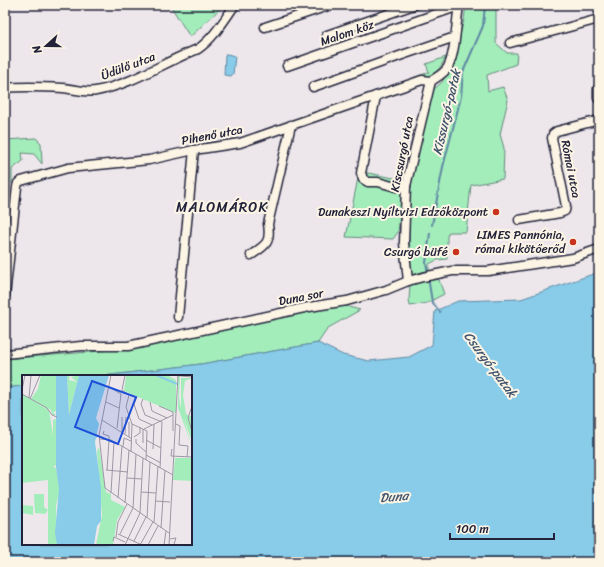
<svg xmlns="http://www.w3.org/2000/svg" width="604" height="567" viewBox="0 0 604 567" font-family="Sriracha,sans-serif">
<style>
.green{fill:#a3edbb;stroke:#62887b}
.water{fill:#88cce9;stroke:#5f88a3}
.lines{fill:none;stroke-linecap:round;stroke-linejoin:round}
.stream{stroke:#5f88a3;stroke-width:2}
.minor-casing{stroke:#22223b;stroke-width:11}
.tertiary-casing{stroke:#22223b;stroke-width:13}
.minor{stroke:#fcf5e5;stroke-width:8}
.tertiary{stroke:#fcf5e5;stroke-width:10}
.poi-dot{fill:#c8321e;stroke:#fcf5e5;stroke-width:1.5}
.labels{text-anchor:middle;stroke-width:4;stroke-linejoin:round;paint-order:stroke}
.street-label{font-size:12px;fill:#22223b;stroke:#fcf5e5}
.poi-label{font-size:12px;fill:#22223b;stroke:#fcf5e5;text-anchor:end}
.water-label{font-size:13px;font-style:italic;fill:#41556f;stroke:#fcf5e5}
.quarter-label{font-size:14px;letter-spacing:1px;fill:#22223b;stroke:#fcf5e5}
.inset-river{fill:none;stroke:#88cce9;stroke-width:2}
.inset-road{fill:none;stroke:#9c98a5;stroke-width:1}
.view{fill:#1d4ed8;fill-opacity:0.15;stroke:#1d4ed8;stroke-width:2}
.inset-edge{fill:none;stroke:#22223b;stroke-width:2}
</style>
<rect width="100%" height="100%" fill="#ede7eb"/>
<filter id="ink" filterUnits="userSpaceOnUse"><feTurbulence type="fractalNoise" baseFrequency=".025" numOctaves="2"/><feDisplacementMap in="SourceGraphic" scale="8" xChannelSelector="R" yChannelSelector="G"/><feConvolveMatrix kernelMatrix="1 2 1 2 8 2 1 2 1" color-interpolation-filters="sRGB"/></filter>
<g filter="url(#ink)">
<g class="green">
<polygon points="170,5 224,5 190,37"/>
<polygon points="466,5 496,5 496,43 507,53 517,53 516,64 487,75 488,91 503,87 508,100 500,134 504,148 503,179 471,185 466,232 449,232 447,236 447,259 437,260 429,264 429,270 434,278 439,280 444,294 427,303 410,306 409,300 411,270 409,237 410,190 419,145 433,90 442,82 451,68 464,20"/>
<path d="M446 57C437 75 432 75 414 80L413 78 429 72 426 64Z"/>
<polygon points="36,138 41,143 42,164 34,154 22,153 23,161 12,169 12,183 5,184 5,140"/>
<polygon points="363,172 404,180 398,232 393,239 346,237 359,173"/>
<polygon points="334,303 360,310 328,328 318,343 201,364 103,376 23,376 23,386 5,388 5,359 125,349"/>
</g>
<g class="water">
<polygon points="227,54 235,56 233,74 231,76 224,75 225,55"/>
<polygon points="599,272 599,562 5,562 5,388 23,386 23,544 191,544 191,376 103,376 201,364 318,343 343,355 369,361 409,357 432,345 435,311 458,301 521,299"/>
</g>
<g class="lines">
<g class="stream">
<polyline points="432,225 443,167 461,97 463,72 483,26 485,5"/>
<polyline points="428,273 426,263 430,233"/>
<polyline points="428,277 432,302 440,312"/>
</g>
<defs>
<g id="minor">
<polyline points="265,27 331,5"/>
<polyline points="327,35 414,5"/>
<polyline points="510,43 599,19"/>
<polyline points="287,66 459,6"/>
<path d="M431 81C437 77 444 74 448 67 456 52 456 22 459 5"/>
<polyline points="313,87 405,54 455,37"/>
<path d="M5 88C24 86 44 87 63 88 73 89 86 93 96 91 133 84 164 62 198 49 214 38 224 20 235 5"/>
<polyline points="376,96 361,173 363,179 368,182 378,182 396,187 406,186"/>
<polyline points="519,220 560,213 565,211 566,206 552,138 553,134 557,131 599,120"/>
<path d="M251 255C266 245 271 243 268 224L291 125"/>
<polyline points="408,281 404,243 406,186 431,81"/>
<polyline points="5,296 17,187 18,183 21,181 68,168 149,160 194,150 240,143 422,80 431,81"/>
<polyline points="178,317 194,150"/>
<polyline points="5,354 81,346 128,346 309,307 347,301 386,290 408,281 423,277 452,271 488,271 573,258 599,249"/>
</g>
<polyline id="tertiary" points="599,89 599,98"/>
</defs>
<use href="#minor" class="minor-casing"/>
<use href="#tertiary" class="tertiary-casing"/>
<use href="#minor" class="minor"/>
<use href="#tertiary" class="tertiary"/>
</g>
</g>
<g class="poi-dot">
<circle cx="496" cy="212" r="4"/>
<circle cx="573" cy="242" r="4"/>
<circle cx="456" cy="252" r="4"/>
</g>
<g class="labels">
<g class="street-label">
<text transform="translate(347 33) rotate(-19)" y="4">Malom köz</text>
<text transform="translate(128 66) rotate(-21)" y="4">Üdülő utca</text>
<text transform="translate(212 135) rotate(-11)" y="4">Pihenő utca</text>
<text transform="translate(402 154) rotate(-79)" y="4">Kiscsurgó utca</text>
<text transform="translate(571 169) rotate(79)" y="4">Római utca</text>
<text transform="translate(301 297) rotate(-11)" y="4">Duna sor</text>
</g>
<g class="poi-label">
<text x="488" y="216">Dunakeszi Nyíltvizi Edzőközpont</text>
<text x="565" y="239">LIMES Pannónia,<tspan x="565" dy="14">római kikötőerőd</tspan></text>
<text x="448" y="256">Csurgó büfé</text>
</g>
<g class="water-label">
<text transform="translate(446 112) rotate(-77)" y="5">Kissurgó-patak</text>
<text transform="translate(491 364) rotate(53)" y="5">Csurgó-patak</text>
<text transform="translate(394 496) rotate(-5)" y="5">Duna</text>
</g>
<g class="quarter-label">
<text x="222" y="212">MALOMÁROK</text>
</g>
</g>
<g transform="translate(22 375)">
<rect width="170" height="170" fill="#ede7eb"/>
<path d="M19 0H34L35 36 31 37 34 40H30L29 35 9 24 16 14ZM45 0H48L47 5 55 7 49 2 57 0 47 40ZM104 0H145L154 5V38L102 16ZM156 0H158L157 22 159 34V3H170L163 6 161 20 164 39 170 42V66L161 42 170 71 156 33ZM0 19 27 35 31 60V45L34 44V90L31 92 34 93 38 114 34 131 35 170H26V105L0 108ZM77 72 84 117 89 119V125L103 132 95 145 91 170H74L80 140 75 76ZM153 83H170V106L151 105ZM12 119H22V132L26 135 23 139 13 138ZM0 130 11 131V140L0 138Z" fill="#a3edbb"/>
<path d="M34 0H45L47 40 57 0H87L74 43 77 49 73 67 79 113V146L75 151 72 170H35L33 158 37 114 34 92Z" fill="#88cce9"/>
<path class="inset-river" d="M134 0 155 9M36 43 46 53 75 62"/>
<path class="inset-road" d="M89 0 77 60 83 113 147 158M103 0 100 15 107 20 104 32 110 49 109 77M148 0 170 2M87 12 99 19 95 53M0 15 3 0M0 19 25 33 30 40 35 42M115 22 112 29 117 44 130 50M7 23 9 0M8 24 18 0M121 24 119 29 123 40 140 47 138 93M84 27 97 33M128 27 130 36 145 43M137 31 151 37V40M170 31 166 43 170 56M80 45 110 64M110 49 125 56 124 85M154 49 158 51 157 70 166 71 165 82M122 54 151 40M82 56 81 59 87 61V65M151 56V40M100 57V42M103 59 104 42M107 62V47M112 62 118 58V52M77 64 89 65 151 100M114 64V68L124 77M124 65 139 73M121 68V54M101 72 102 63 109 66M131 74 132 49M150 74 149 81 170 82M124 80 139 88M84 95 106 97M85 95 87 65M105 103 120 104M119 117 134 118M89 118 92 67M96 123 100 71M133 126 148 127M103 128 107 75M125 143 128 87M132 148 136 91M139 153 143 95M96 159 120 170M98 159 111 133 114 79M94 162 96 147 105 129M148 164 154 163 152 169M91 166 92 162 103 167M112 166 124 142M103 170 118 138 121 83M118 170 131 147M126 170 136 151M142 170 144 156M147 170 156 0"/>
<path class="view" d="M70 6 114 22 96 69 53 52Z"/>
<rect width="170" height="170" class="inset-edge"/>
</g>
<rect width="604" height="567" fill="none" stroke="#fcf5e5" stroke-width="20"/>
<rect x="10" y="10" width="584" height="547" fill="none" stroke="#22223b" stroke-width="1.5" filter="url(#ink)"/>
<g transform="translate(46 46) rotate(249)" stroke="#fcf5e5" stroke-width="3" paint-order="stroke">
<path d="M0-3L7 15L0 10L-7 15Z" fill="#22223b"/>
<text y="-6" font-size="11" font-weight="bold" text-anchor="middle" fill="#22223b">N</text>
</g>
<path d="M450 533v6h104v-6" fill="none" stroke="#22223b" stroke-width="2"/>
<text x="456" y="533" font-size="12" fill="#22223b" stroke="#fcf5e5" stroke-width="3" paint-order="stroke">100 m</text>
</svg>
